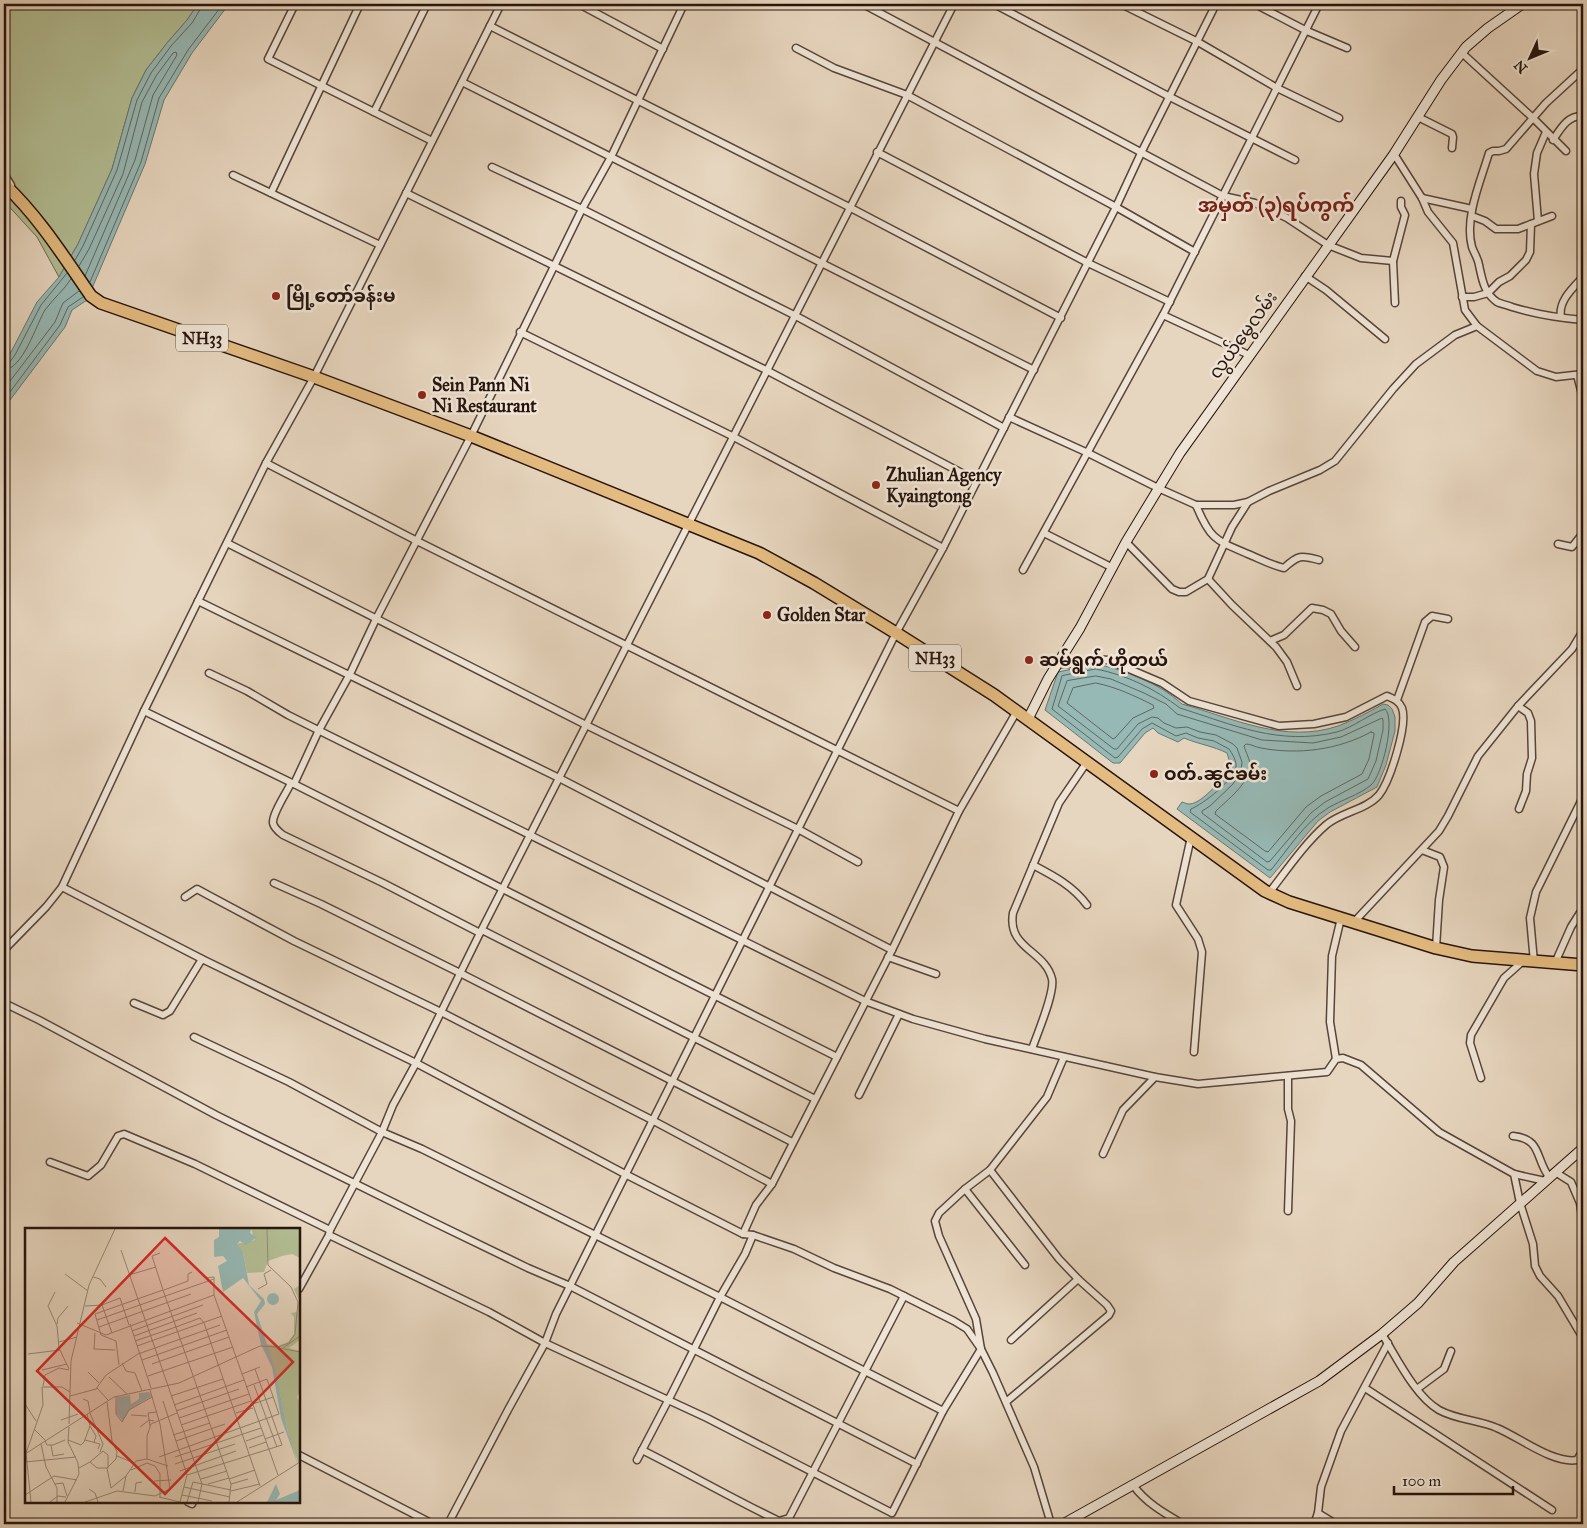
<svg xmlns="http://www.w3.org/2000/svg" width="1587" height="1528" viewBox="0 0 1587 1528" font-family="'IM FELL Great Primer','Noto Sans Myanmar',serif">
<style>
.green{fill:#b3be94;stroke:#6d6950}
.water{fill:#97b9b5;stroke:#6a7772}
.lines{fill:none;stroke-linecap:round;stroke-linejoin:round}
.shore{stroke:#5f6661;stroke-width:1}
.street-casing{stroke:#57443a;stroke-width:9}
.secondary-casing{stroke:#27140d;stroke-width:11}
.highway-casing{stroke:#27140d;stroke-width:14}
.street{stroke:#efe4d5;stroke-width:6}
.secondary{stroke:#efe4d5;stroke-width:9}
.highway{stroke:#e4bb80;stroke-width:11}
.poi-dot{fill:#8f2418;stroke:#efe4d5;stroke-width:2}
.labels{text-anchor:middle;stroke-width:5;stroke-linejoin:round;paint-order:stroke}
.shield{fill:#efe4d5;stroke:#635249;stroke-width:1}
.shield-label{font-size:16px;font-weight:bold;fill:#27140d}
.poi-label{font-size:18px;font-weight:bold;fill:#27140d;stroke:#efe4d5;text-anchor:start}
.street-label{font-size:18px;fill:#27140d;stroke:#efe4d5}
.quarter-label{font-size:20px;font-weight:bold;fill:#7a1f14;stroke:#efe4d5}
.inset-road{fill:none;stroke:#9a8878;stroke-width:1}
.view{fill:#d62828;fill-opacity:0.15;stroke:#d62828;stroke-width:2.5}
.inset-edge{fill:none;stroke:#27140d;stroke-width:2.5}
</style>
<rect width="100%" height="100%" fill="#e7d6bf"/>
<filter id="stains"><feTurbulence type="fractalNoise" baseFrequency=".004" numOctaves="4"/><feColorMatrix values="0 0 0 0 .2 0 0 0 0 .09 0 0 0 0 .02 0 0 0 .5 -.17"/></filter>
<radialGradient id="worn" r=".72"><stop offset=".6" stop-color="#630" stop-opacity="0"/><stop offset="1" stop-color="#630" stop-opacity=".3"/></radialGradient>
<polygon class="green" points="4,4 198,4 187,20 167,43 146,70 132,98 112,169 78,244 59,277 37,237 4,201"/>
<g class="water">
<polygon points="198,4 229,4 192,53 164,100 145,164 87,300 72,310 65,327 4,408 4,361 11,352 37,302 59,277 78,244 112,169 132,98 146,70 167,43 187,20"/>
<path d="M1096 664C1126 670 1159 683 1182 704 1232 718 1285 744 1338 726 1354 720 1369 712 1383 704L1388 705 1392 709 1395 717V731L1386 765 1377 787 1330 812 1318 821 1270 878 1177 809 1182 802C1185 803 1187 804 1190 804 1203 803 1225 776 1231 766L1227 753C1213 746 1198 744 1184 738L1178 742 1158 733 1153 728 1145 733 1120 763H1113L1045 710 1058 672Z"/>
</g>
<g class="lines">
<g class="shore">
<polyline points="75,260 83,246 117,170 137,100 151,73 171,46 192,23 201,8 202,4"/>
<polyline points="79,266 89,249 123,174 142,102 156,76 173,53 176,52 177,55 153,95 135,160 85,276"/>
<polyline points="90,282 141,162 159,98 188,50 223,4"/>
<polyline points="4,364 9,363 15,355 41,305 67,273"/>
<path d="M4 370C23 369 36 325 45 310 53 299 64 290 71 279"/>
<polyline points="4,389 55,322 63,303 79,291"/>
<polyline points="4,400 60,325 68,307 83,297"/>
<path d="M1096 669C1127 675 1155 689 1180 708 1234 725 1279 746 1337 732 1354 727 1369 714 1385 709 1396 719 1382 776 1371 785 1359 795 1341 800 1328 808 1305 822 1288 849 1271 870H1268L1190 812 1191 809C1203 804 1233 781 1236 767 1237 762 1232 753 1229 749L1214 741 1198 738 1186 733 1176 736 1152 723 1142 729 1118 757 1115 758 1052 709 1062 676Z"/>
<polygon points="1096,676 1111,679 1144,693 1166,704 1177,714 1262,740 1313,743 1341,737 1382,718 1383,720 1383,730 1376,761 1368,779 1325,802 1311,813 1270,861 1267,862 1202,813 1202,811 1210,806 1233,784 1241,771 1242,762 1237,748 1233,744 1216,735 1200,732 1187,727 1176,728 1164,723 1158,718 1152,717 1138,724 1117,749 1114,749 1058,706 1067,681"/>
<path d="M1096 683C1116 687 1135 696 1153 705L1154 708 1133 718 1115 738 1113 739 1067 703 1073 688Z"/>
<path d="M1371 732 1374 733V735L1369 759 1362 774 1321 796 1306 807 1268 852 1265 851 1215 814 1216 811C1227 800 1249 784 1250 766 1250 759 1246 753 1244 746L1246 744C1251 744 1255 747 1261 748 1298 755 1338 750 1371 732Z"/>
</g>
<defs>
<g id="street">
<polyline points="295,4 268,59 432,141"/>
<polyline points="579,4 663,49"/>
<polyline points="863,4 1223,196 1255,203 1287,218 1328,245 1361,258 1393,261"/>
<polyline points="954,4 480,933 416,1063 393,1105 382,1132 330,1230 329,1235 489,1312 545,1343 707,1418 892,1513 943,1411 981,1349 976,1319 939,1236 935,1221 939,1213 965,1189 990,1170 1047,1097 1064,1057"/>
<polyline points="994,4 1170,97 1295,160"/>
<polyline points="1121,4 1198,42 1277,88 1339,118"/>
<polyline points="1255,4 1307,31 1347,48"/>
<polyline points="490,26 849,207 1061,318"/>
<polyline points="796,48 834,68 907,95 1116,207 1195,252"/>
<polyline points="1462,53 1533,118 1566,151"/>
<path d="M1583 69 1546 103 1506 149 1499 151H1493L1489 153C1481 180 1464 218 1472 247 1474 253 1478 258 1479 265 1482 279 1484 293 1497 302 1501 304 1507 305 1512 307 1535 314 1559 318 1583 320"/>
<polyline points="462,82 1034,370"/>
<polyline points="374,112 427,4"/>
<polyline points="1418,117 1452,134 1453,137 1452,148"/>
<path d="M1553 140C1561 128 1568 115 1583 116"/>
<polyline points="877,152 1088,263 1170,302"/>
<polyline points="1394,154 1422,198 1428,212 1453,243 1465,310 1477,326"/>
<polyline points="492,167 582,209 794,315 1004,428"/>
<polyline points="4,174 11,185"/>
<polyline points="233,175 380,245"/>
<polyline points="271,193 360,4"/>
<polyline points="406,193 766,370 977,481"/>
<polyline points="1422,198 1472,209"/>
<polyline points="1472,216 1485,221 1496,229 1518,229 1552,216"/>
<polyline points="1538,221 1534,174 1537,153 1546,132"/>
<polyline points="1305,276 1326,290 1385,339"/>
<polyline points="1462,297 1474,297 1488,293 1499,282 1510,276 1526,260 1530,252 1531,224"/>
<polyline points="1395,303 1393,261 1405,215 1401,207 1401,201"/>
<polyline points="1163,315 1249,355"/>
<path d="M1561 317C1558 301 1573 288 1583 277"/>
<polyline points="520,332 732,436 943,548"/>
<polyline points="1577,375 1583,398"/>
<polyline points="1009,417 1088,453 1158,488 1196,505 1234,505 1248,502 1269,491 1320,470 1335,461 1393,389 1416,364 1455,335 1477,326 1537,371 1556,377 1583,374"/>
<polyline points="266,463 417,541 959,811"/>
<path d="M1196 505C1210 539 1215 540 1248 554 1260 559 1271 565 1284 568 1298 555 1301 555 1319 560"/>
<polyline points="1044,533 1113,568"/>
<polyline points="1126,542 1172,589 1179,592 1186,592 1208,579 1232,527 1248,502"/>
<polyline points="227,543 586,725 798,829 858,862"/>
<polyline points="1558,544 1572,547 1583,533"/>
<polyline points="1023,570 1163,315 1319,4"/>
<polyline points="1208,579 1232,605 1276,647 1287,662 1297,686"/>
<polyline points="198,601 559,778 892,950"/>
<polyline points="1270,641 1284,635 1312,608 1323,610 1331,614 1341,631 1355,647"/>
<path d="M1058 664H1069L1095 659 1108 660 1162 683 1189 701 1279 726 1314 724 1346 717 1387 696C1394 699 1399 701 1402 708 1408 725 1390 781 1379 795 1366 810 1341 812 1326 825 1305 843 1286 871 1269 893"/>
<polyline points="209,673 247,691 288,715 328,735 865,1001 913,1019 985,1039 1155,1077 1198,1084 1327,1072 1336,1059 1343,1058 1361,1065 1439,1132 1514,1174 1545,1181"/>
<polyline points="1397,700 1425,622 1432,616 1448,619"/>
<polyline points="1518,706 1528,713 1531,721 1532,758 1527,774 1526,791 1519,809"/>
<polyline points="144,711 294,784 837,1057"/>
<path d="M291 783C287 792 272 814 273 823 274 828 279 832 283 835L383 883 480 933"/>
<polyline points="294,784 319,730 350,674 376,619 471,436 582,209 611,157 684,4"/>
<polyline points="1191,837 1176,905 1198,939 1202,952 1194,1052"/>
<polyline points="1422,850 1440,857 1444,867 1439,900 1436,948"/>
<path d="M1033 865C1054 876 1073 886 1087 905"/>
<polyline points="274,883 321,904 460,973 792,1142"/>
<polyline points="62,887 202,959 416,1063 625,1174 743,1234 753,1235 794,1249 834,1268 890,1289 954,1321 967,1329 981,1349 993,1373 1034,1467 1051,1524"/>
<polyline points="185,897 197,889 208,895 294,941 441,1012 652,1120 772,1184"/>
<polyline points="1354,922 1439,831 1448,816 1478,756 1518,706 1572,649 1581,634 1583,625"/>
<polyline points="482,930 815,1099"/>
<polyline points="4,950 46,907 62,887 144,711 266,463 314,377 501,4"/>
<polyline points="888,957 936,974"/>
<polyline points="1534,962 1530,918 1536,892 1583,797"/>
<polyline points="1555,963 1571,927 1583,908"/>
<polyline points="4,1003 39,1020 216,1115 431,1221 528,1268 570,1286 917,1464"/>
<polyline points="134,1003 163,1015 170,1011 202,959"/>
<polyline points="194,1037 289,1082 382,1132 422,1149 720,1297 943,1411"/>
<path d="M1032 1049C1037 1034 1055 993 1052 979 1045 950 1007 949 1013 913L1059 803 1087 762"/>
<polyline points="1336,1059 1330,1022 1332,956 1341,918"/>
<polyline points="1481,1078 1470,1043 1471,1035 1504,978 1523,961"/>
<polyline points="859,1095 899,1014"/>
<path d="M1513 1136C1542 1139 1535 1158 1549 1177"/>
<polyline points="1103,1154 1123,1110 1155,1077"/>
<polyline points="50,1162 88,1176 101,1165 118,1136 124,1134 195,1164 330,1230"/>
<polyline points="990,1170 1059,1259 1078,1279 1107,1305 1111,1311 1109,1315 1006,1402"/>
<polyline points="1555,1172 1571,1182 1580,1203 1583,1223"/>
<polyline points="1514,1174 1520,1203 1533,1244 1535,1266 1540,1276 1558,1296 1583,1338"/>
<polyline points="965,1189 1025,1265"/>
<polyline points="1288,1211 1291,1121 1288,1109 1288,1076"/>
<polyline points="743,1234 756,1205 772,1184 892,950 959,811 1017,711"/>
<polyline points="299,1289 329,1235"/>
<path d="M1382 1334C1397 1358 1415 1396 1439 1410 1457 1420 1479 1420 1497 1428 1519 1437 1553 1464 1577 1460L1583 1450"/>
<polyline points="1011,1340 1078,1279"/>
<polyline points="1365,1388 1552,1510"/>
<polyline points="1417,1389 1444,1369 1451,1351"/>
<path d="M642 1450C688 1473 733 1499 779 1521L789 1518 904 1296"/>
<polyline points="299,1455 433,1524"/>
<polyline points="637,1460 672,1393 720,1297 745,1254 753,1235"/>
<path d="M1133 1485C1146 1503 1164 1513 1183 1524"/>
<polyline points="188,1502 192,1504 193,1502"/>
<polyline points="1318,1513 1336,1524"/>
<polyline points="448,1524 509,1408 545,1343 556,1314 896,633 943,548 1116,207 1142,151 1216,4"/>
<polyline points="1314,1524 1318,1513 1321,1487 1341,1431 1388,1343"/>
</g>
<g id="secondary">
<polyline points="1579,4 1583,6"/>
<polyline points="1028,719 1048,679 1080,628 1126,542 1180,453 1394,154 1441,80 1466,47 1488,28 1521,5 1527,4"/>
<polyline points="1063,1524 1319,1381 1382,1334 1418,1303 1454,1262 1583,1148"/>
</g>
<path id="highway" d="M4 184C39 217 64 257 91 296L101 303 314 377 471 436 759 553 814 583 896 633 994 695 1265 891 1289 902 1436 948 1472 956 1583 965"/>
</defs>
<use href="#street" class="street-casing"/>
<use href="#secondary" class="secondary-casing"/>
<use href="#highway" class="highway-casing"/>
<use href="#street" class="street"/>
<use href="#secondary" class="secondary"/>
<use href="#highway" class="highway"/>
</g>
<g class="poi-dot">
<circle cx="276" cy="296" r="5"/>
<circle cx="422" cy="395" r="5"/>
<circle cx="876" cy="485" r="5"/>
<circle cx="767" cy="615" r="5"/>
<circle cx="1029" cy="660" r="5"/>
<circle cx="1154" cy="774" r="5"/>
</g>
<g class="labels">
<g class="shield">
<rect x="176" y="324.5" width="52" height="27" rx="4"/>
<rect x="909" y="644.5" width="52" height="27" rx="4"/>
</g>
<g class="shield-label">
<text x="202" y="344">NH33</text>
<text x="935" y="664">NH33</text>
</g>
<g class="poi-label">
<text x="286" y="302">မြို့တော်ခန်းမ</text>
<text x="432" y="391">Sein Pann Ni<tspan x="432" dy="21">Ni Restaurant</tspan></text>
<text x="886" y="481">Zhulian Agency<tspan x="886" dy="21">Kyaingtong</tspan></text>
<text x="777" y="621">Golden Star</text>
<text x="1039" y="666">ဆမ်ရွက် ဟိုတယ်</text>
<text x="1164" y="780">ဝတ်ႉၼွင်ၶမ်း</text>
</g>
<g class="street-label">
<text transform="translate(1243 335) rotate(-54)" y="6">လွယ်မွေလမ်း</text>
</g>
<g class="quarter-label">
<text x="1276" y="212">အမှတ် (၃)ရပ်ကွက်</text>
</g>
</g>
<g transform="translate(25 1228)">
<rect width="275" height="275" fill="#e7d6bf"/>
<path d="M226 1H275V30L267 26 257 28 243 33 239 44 222 45 218 24 211 16 230 12ZM275 57V112L264 120 275 123V164L272 169 275 175V238L265 214 249 137 240 116 253 118 263 114 269 106V89L266 85 272 84 274 72 269 61Z" fill="#b3be94"/>
<path d="M194 1H226L225 5 232 9 221 17 215 13 212 16 218 24 224 57 239 71 240 76 232 86 250 140 263 205 275 243 256 190 247 139 236 117 229 84 236 73 218 50 198 64 193 38 202 33 198 28 189 29V12L194 9ZM242 71a6 6 0 1 1 12 0a6 6 0 1 1-12 0ZM124 164 127 168 105 181 98 193 91 185 92 169 105 167 106 176 114 171V165ZM251 256 255 266 251 272 275 262V274H242Z" fill="#97b9b5"/>
<path class="inset-road" d="M96 22 177 256 173 274M135 25 127 28 138 62M40 46 63 63M104 47 131 39M68 49 75 51 81 59M181 50 189 49V67L253 247M233 61 242 56 239 46 246 42M139 62 163 53V46L167 44M30 64 23 78 32 98 34 120 44 141M95 70 104 97M60 78 78 77M72 92 189 51M52 95 81 107 189 67M179 95 235 258M32 96 33 90 43 78M105 96 126 160M74 99 166 66M151 99 175 90 179 95M107 103 178 77M70 105 69 121 90 122M87 105 77 77 95 70M109 108 172 85M110 113 151 99M34 114 52 109M112 118 197 88M254 120 275 124M258 120 275 108M3 126 35 122M117 132 202 102M97 135 101 143 110 145 117 163M127 136 204 109M94 137 91 113 76 107 70 86 138 62 206 256 204 274M17 142 42 136M63 144 74 155M217 146 235 139M123 148 208 119M84 149 102 166M229 157 252 219M18 158 20 147 34 140 44 142M72 160 83 172M45 168 71 161 81 147 113 126 195 97M146 168 198 151M91 169V186L97 194 104 182 127 169M58 171 63 173 65 184M138 173 162 247 155 274M82 174 87 213 92 224 91 231 82 240 86 260M0 176 11 193M228 176 248 169M149 177 219 152M151 183 214 161M65 185 78 216 75 224M211 185 228 180M106 187 122 188M154 190 224 166M36 192 53 186M44 196 46 133 64 57 90 1M156 197 226 173M65 198 71 208 69 214M125 198 123 185 132 184M115 199 124 192 129 193M9 201 21 213M148 207 185 195M240 211 259 204M43 212 56 217 59 214 65 198 62 186M60 212 75 216 73 221M20 213 22 217H28L40 212M151 213 200 196M221 213 238 207M16 216 21 239 32 260V274M26 217 28 228 39 226M224 220 241 214M78 223 83 227V240M0 226 89 169 154 155 235 118 253 119 264 115 270 106 273 74 266 59 243 37 242 1M92 228 109 235M134 229 254 186 242 151 221 159M150 229 236 200M122 231 143 238M0 234 51 229M65 234 78 223M150 236 210 216M54 240 65 234 72 240H82M106 242 122 235 130 238 135 246V269M155 243 211 223M162 247 257 217 230 141M176 251 202 243M204 251 230 242M129 253 146 252M30 256 38 255 42 268M183 256 204 250M206 256 223 251M159 259 205 269M86 260 101 248 111 233 122 231V208L126 196 152 185M64 261 70 265 73 274M98 263 101 248M206 263 235 256M110 264 111 255 117 254M0 267 29 248 52 252M157 267 187 273M134 269 155 274M6 274 1 225 18 177 17 159H37L45 164M25 274 33 268 41 269M40 274 54 246 53 235 43 214 44 199M60 274 92 263 130 268 145 261 135 196 125 162M162 274 168 254 206 262M212 274 275 234"/>
<path class="view" d="M140 10 268 134 140 266 12 143Z"/>
<rect width="275" height="275" class="inset-edge"/>
</g>
<rect width="1587" height="1528" fill="none" stroke="#e7d6bf" stroke-width="20"/>
<rect x="5" y="5" width="1577" height="1518" fill="none" stroke="#27140d" stroke-width="2.5"/>
<rect x="10" y="10" width="1567" height="1508" fill="none" stroke="#27140d"/>
<g transform="translate(1530 58) rotate(226)" stroke="#efe4d5" stroke-width="4" paint-order="stroke">
<path d="M0-4L9 19L0 12L-9 19Z" fill="#27140d"/>
<text y="-8" font-size="14" font-weight="bold" text-anchor="middle" fill="#27140d">N</text>
</g>
<path d="M1394 1486v8h119v-8" fill="none" stroke="#27140d" stroke-width="2.5"/>
<text x="1402" y="1486" font-size="15" fill="#27140d" stroke="#efe4d5" stroke-width="4" paint-order="stroke">100 m</text>
<rect width="100%" height="100%" filter="url(#stains)"/>
<rect width="100%" height="100%" fill="url(#worn)"/>
</svg>
